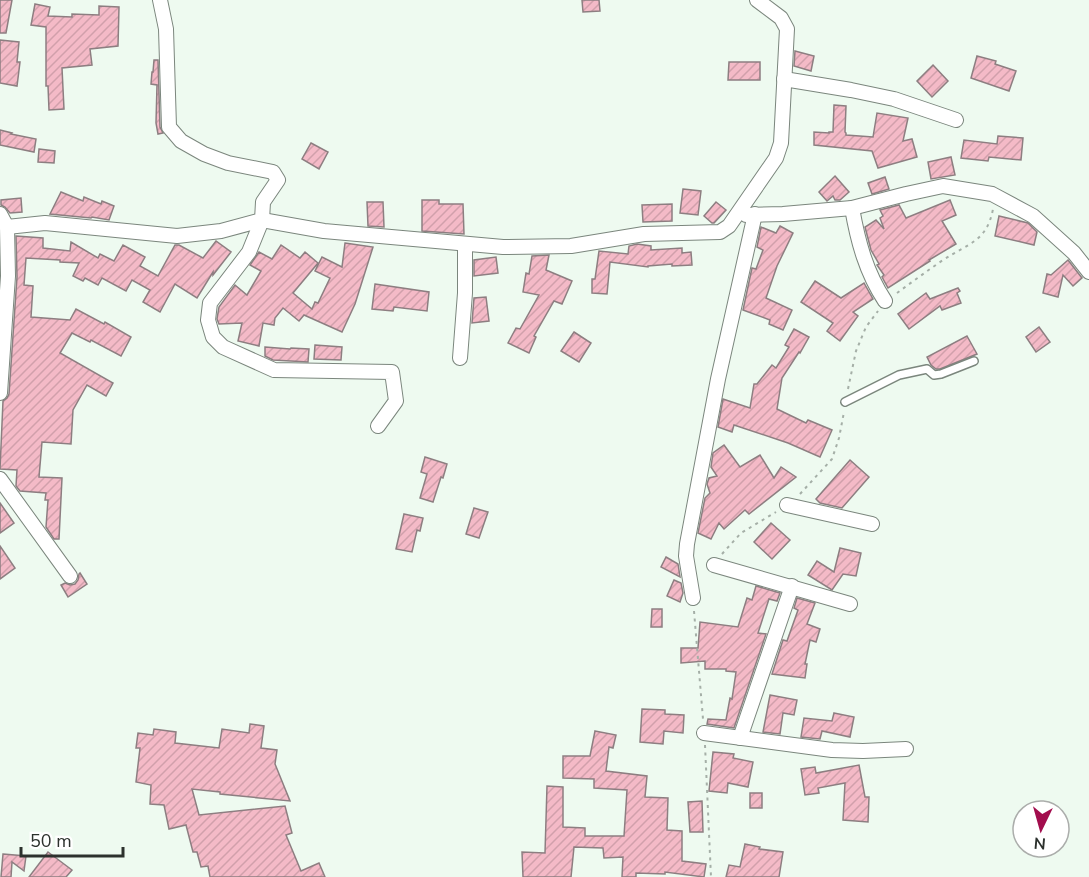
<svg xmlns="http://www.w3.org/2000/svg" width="1089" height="877" viewBox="0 0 1089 877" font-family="'Nunito Sans',sans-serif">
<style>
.building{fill:url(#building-hatch);stroke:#8d7e81;stroke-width:1.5}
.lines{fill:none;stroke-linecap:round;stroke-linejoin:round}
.service-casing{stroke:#7b867d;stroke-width:10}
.minor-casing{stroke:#7b867d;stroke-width:16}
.path{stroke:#a5afa7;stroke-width:2;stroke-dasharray:3 4.5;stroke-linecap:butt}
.service{stroke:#fff;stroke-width:7}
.minor{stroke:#fff;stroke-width:14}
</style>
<defs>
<pattern id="building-hatch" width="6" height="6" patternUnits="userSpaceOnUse" patternTransform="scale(1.5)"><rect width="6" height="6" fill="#f4bac7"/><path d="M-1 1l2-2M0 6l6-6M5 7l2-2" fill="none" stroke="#d1a0ab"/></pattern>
</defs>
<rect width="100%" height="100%" fill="#eefaf0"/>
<g class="building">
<polygon points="0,0 12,0 6,33 0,33"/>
<polygon points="582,0 599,0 600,11 583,12"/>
<polygon points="35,4 50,7 48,16 72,17 72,14 99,15 99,6 119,7 118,46 90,49 92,65 62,68 64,109 49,110 48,86 46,86 46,27 31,25"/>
<polygon points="0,40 19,42 17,62 20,62 17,86 0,83"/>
<polygon points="795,51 814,56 811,71 794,66"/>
<polygon points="977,56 996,61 995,64 1016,71 1009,91 971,78"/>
<polygon points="154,60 158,60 160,127 163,133 158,134 156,123 157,85 151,84 152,72 153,72"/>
<polygon points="729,62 760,62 760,80 728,80"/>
<polygon points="933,65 948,81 932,97 917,81"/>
<polygon points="834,105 846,106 845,132 846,133 846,135 873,137 877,113 908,118 903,141 912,139 917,157 878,168 872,151 814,145 814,132 829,133 829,132 833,132"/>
<polygon points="0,130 12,133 11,134 36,139 34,152 0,145"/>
<polygon points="998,136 1023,138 1021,160 989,157 988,161 961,158 964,140 997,144"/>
<polygon points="311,143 328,152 319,169 302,159"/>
<polygon points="39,149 55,151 54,163 38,162"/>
<polygon points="951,157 955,175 931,179 928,162"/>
<polygon points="835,176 849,192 840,200 835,200 833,196 827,201 819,192"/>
<polygon points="885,177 889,189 872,194 868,183"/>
<polygon points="683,189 701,191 698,215 680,213"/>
<polygon points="61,192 83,201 84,197 101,204 102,201 114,206 109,220 92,217 91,218 50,214"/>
<polygon points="21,198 22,212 10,213 5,207 1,205 1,200"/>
<polygon points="422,200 439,200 439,204 463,204 464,234 422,231"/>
<polygon points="950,200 956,215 942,221 956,244 929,260 930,261 888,288 882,277 884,275 877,265 879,264 871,250 865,227 876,220 884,229 880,218 883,216 880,210 899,205 906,218"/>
<polygon points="367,202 383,202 384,227 368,226"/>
<polygon points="716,202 726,210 714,223 712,223 704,216"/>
<polygon points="672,204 672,221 643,222 642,205"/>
<polygon points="999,216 1028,223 1037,232 1034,245 995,236"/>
<polygon points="780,226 793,233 777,266 766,298 792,310 783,330 769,324 770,320 743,310 752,268 756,269 763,250 757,247 761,227 776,233"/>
<polygon points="16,236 43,238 43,248 70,251 71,242 98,258 100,254 114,261 123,245 145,257 140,266 158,276 175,245 179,245 203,258 216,241 231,252 213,275 213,272 197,298 175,284 160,312 143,302 150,290 132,280 126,291 102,278 98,285 85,278 83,281 73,276 79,263 60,262 60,260 26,258 24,285 33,286 31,317 70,320 76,309 104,324 105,322 131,337 121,356 91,340 90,342 72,333 60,353 113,383 106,396 87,385 73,410 71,444 42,442 39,477 62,478 59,539 54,539 46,527 48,500 45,500 46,493 20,491 16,486 17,470 0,469 3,401 7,398 9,394 17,277"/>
<polygon points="345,243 373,247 355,304 342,332 304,315 299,321 283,308 275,318 274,325 263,323 259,346 238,341 242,323 219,324 217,319 219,307 235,285 247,295 261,271 250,265 259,252 272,259 281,245 300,258 305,252 318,263 293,293 312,309 315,302 318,303 330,278 315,271 322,257 342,267"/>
<polygon points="637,244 651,246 651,250 682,248 682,253 691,252 692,265 672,266 672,264 648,266 648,267 610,262 607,294 592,293 592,279 595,279 599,251 628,254 629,246"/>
<polygon points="549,255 546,270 572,281 562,304 554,301 534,336 536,337 529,353 508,343 516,328 520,329 539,295 523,292 526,273 529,274 532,256"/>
<polygon points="496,257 498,273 474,276 474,260"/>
<polygon points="1068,260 1082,278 1073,286 1063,275 1058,297 1043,293 1047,274 1051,275"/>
<polygon points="815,281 841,298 864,283 873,299 853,312 858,316 840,341 827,331 833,323 801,302"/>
<polygon points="375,284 429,292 427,311 394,307 393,311 372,309"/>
<polygon points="958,288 960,291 957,293 961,303 942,310 940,306 909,329 898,314 926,293 930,299"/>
<polygon points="486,297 489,321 472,323 474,298"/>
<polygon points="1039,327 1050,342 1036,352 1026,337"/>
<polygon points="794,329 809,337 800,353 799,352 782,378 777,409 806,423 808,420 832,430 820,457 788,443 734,425 732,432 718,427 723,399 750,408 754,384 757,384 772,365 776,368 789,347 785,345"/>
<polygon points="574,332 591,343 579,362 561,351"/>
<polygon points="967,336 977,354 940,369 936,369 931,365 927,357"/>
<polygon points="315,345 342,347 341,360 314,359"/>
<polygon points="265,347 290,349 291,348 309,349 308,362 273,360 265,356"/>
<polygon points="724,445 740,467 760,455 774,478 781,467 796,477 749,514 745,510 724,529 719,523 711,539 698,533 705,498 710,493 707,484 709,478 717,476 711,467 713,453"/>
<polygon points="425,457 447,464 443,478 441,477 433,502 420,498 427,474 421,472"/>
<polygon points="850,460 869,477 842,508 820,503 816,499"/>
<polygon points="0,503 14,523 0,533"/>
<polygon points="474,508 488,512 479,538 466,534"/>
<polygon points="404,514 423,518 420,531 417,530 412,552 396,549"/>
<polygon points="771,523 790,540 772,559 754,542"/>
<polygon points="0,546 15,568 0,579"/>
<polygon points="840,548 861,553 856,576 843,574 832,590 808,575 817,561 834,572"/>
<polygon points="666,557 678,564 680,577 661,567"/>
<polygon points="80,573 87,584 68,597 61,585 65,583 70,585 75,584 78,580 79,574"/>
<polygon points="674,580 681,583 683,593 680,602 667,596"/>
<polygon points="756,586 780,593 777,601 769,599 758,633 766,634 734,728 707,724 708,719 726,720 730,698 732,699 736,672 726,671 726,669 705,669 705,661 681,663 681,648 698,648 700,622 738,627 747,598 752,600"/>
<polygon points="797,598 815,603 807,624 820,629 816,642 810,640 805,664 807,664 805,678 772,674 783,640 787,641 798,610 794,608"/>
<polygon points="652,609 662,609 662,627 651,627"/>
<polygon points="770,695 797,700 794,715 783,713 780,734 763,732"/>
<polygon points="642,709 665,710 665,714 684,715 683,733 664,731 663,744 640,742"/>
<polygon points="834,713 854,717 850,737 822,731 820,739 801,737 804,718 832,721"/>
<polygon points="250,724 264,726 261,748 277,750 275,764 290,801 220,794 220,792 192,789 199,815 285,806 292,833 286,835 301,871 319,863 325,877 210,877 208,866 201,867 197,852 193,852 186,825 169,829 164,805 150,804 151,785 136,782 140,748 136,748 138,733 153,735 154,729 176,732 175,743 219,748 222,729 249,733"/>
<polygon points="595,731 616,735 613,748 609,747 606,771 647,776 645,797 668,798 667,830 682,831 682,861 706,864 704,877 665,872 665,874 636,873 636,877 622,877 623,857 604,858 603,848 574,847 571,877 523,877 522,852 545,853 547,786 563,787 563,827 585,828 585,836 624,836 627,790 594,788 594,779 563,778 563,756 590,756"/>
<polygon points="713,752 734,754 733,758 753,762 748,787 728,783 727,793 709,791"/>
<polygon points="859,765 865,797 869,797 868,822 843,820 845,783 818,788 819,793 805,795 801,769 815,767 816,773"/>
<rect x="750" y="793" width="12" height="15"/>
<polygon points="702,801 703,832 690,832 688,802"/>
<polygon points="745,844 760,847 759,849 783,852 779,877 726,877 729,865 740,867"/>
<polygon points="48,852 72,870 66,877 29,877"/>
<polygon points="3,854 26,856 24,871 12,862 11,877 1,877"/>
</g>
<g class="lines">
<defs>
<polyline id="service" points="845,402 899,375 927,369 934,375 941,374 974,361"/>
<g id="minor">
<polyline points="160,0 166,29 169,127 181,141 204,154 228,163 273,172 278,180 263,202 262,220 249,252 210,303 208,320 213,337 223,347 274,370 392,372 396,401 378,426"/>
<polyline points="784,79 851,90 894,99 956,120"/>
<path d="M852 208C858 242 866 272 885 301"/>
<polyline points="0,214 7,227 8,276 0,393"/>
<polyline points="746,215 783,214 852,208 906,194 943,186 992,194 1033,216 1074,253 1089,272"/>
<polyline points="7,227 45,223 177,236 221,231 262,220 324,231 503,247 571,246 644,234 720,232 729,226 776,158 781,143 787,29 781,18 757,0"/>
<polyline points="460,358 465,293 465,244"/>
<polyline points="0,479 70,576"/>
<polyline points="787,505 872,524"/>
<polyline points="714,565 850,604"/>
<polyline points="693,598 686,556 687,544 718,379 755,214"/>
<polyline points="704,733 832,750 863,751 906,749"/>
<polyline points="740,738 792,586"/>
</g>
</defs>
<use href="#service" class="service-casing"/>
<use href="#minor" class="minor-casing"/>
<g class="path">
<path d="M897 293C912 282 927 271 943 260 967 244 987 242 993 209"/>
<polyline points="848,389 856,351 866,327 878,311"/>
<polyline points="800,494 832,459 839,438 844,412"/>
<polyline points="722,554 741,533 776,512"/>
<polyline points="694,611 703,719"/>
<polyline points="705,745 711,877"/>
</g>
<use href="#service" class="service"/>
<use href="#minor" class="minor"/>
</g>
<g transform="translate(1041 829) rotate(185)"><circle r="28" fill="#ffffff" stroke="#abadab" stroke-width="1.5"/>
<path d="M0-4.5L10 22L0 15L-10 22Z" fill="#a20d4d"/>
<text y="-9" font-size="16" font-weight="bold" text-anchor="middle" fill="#2c312d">N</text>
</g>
<path d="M21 847v9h102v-9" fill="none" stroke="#2c312d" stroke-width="3"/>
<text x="30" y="847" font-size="18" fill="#2c312d" stroke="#ffffff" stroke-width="4.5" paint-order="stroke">50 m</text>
</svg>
